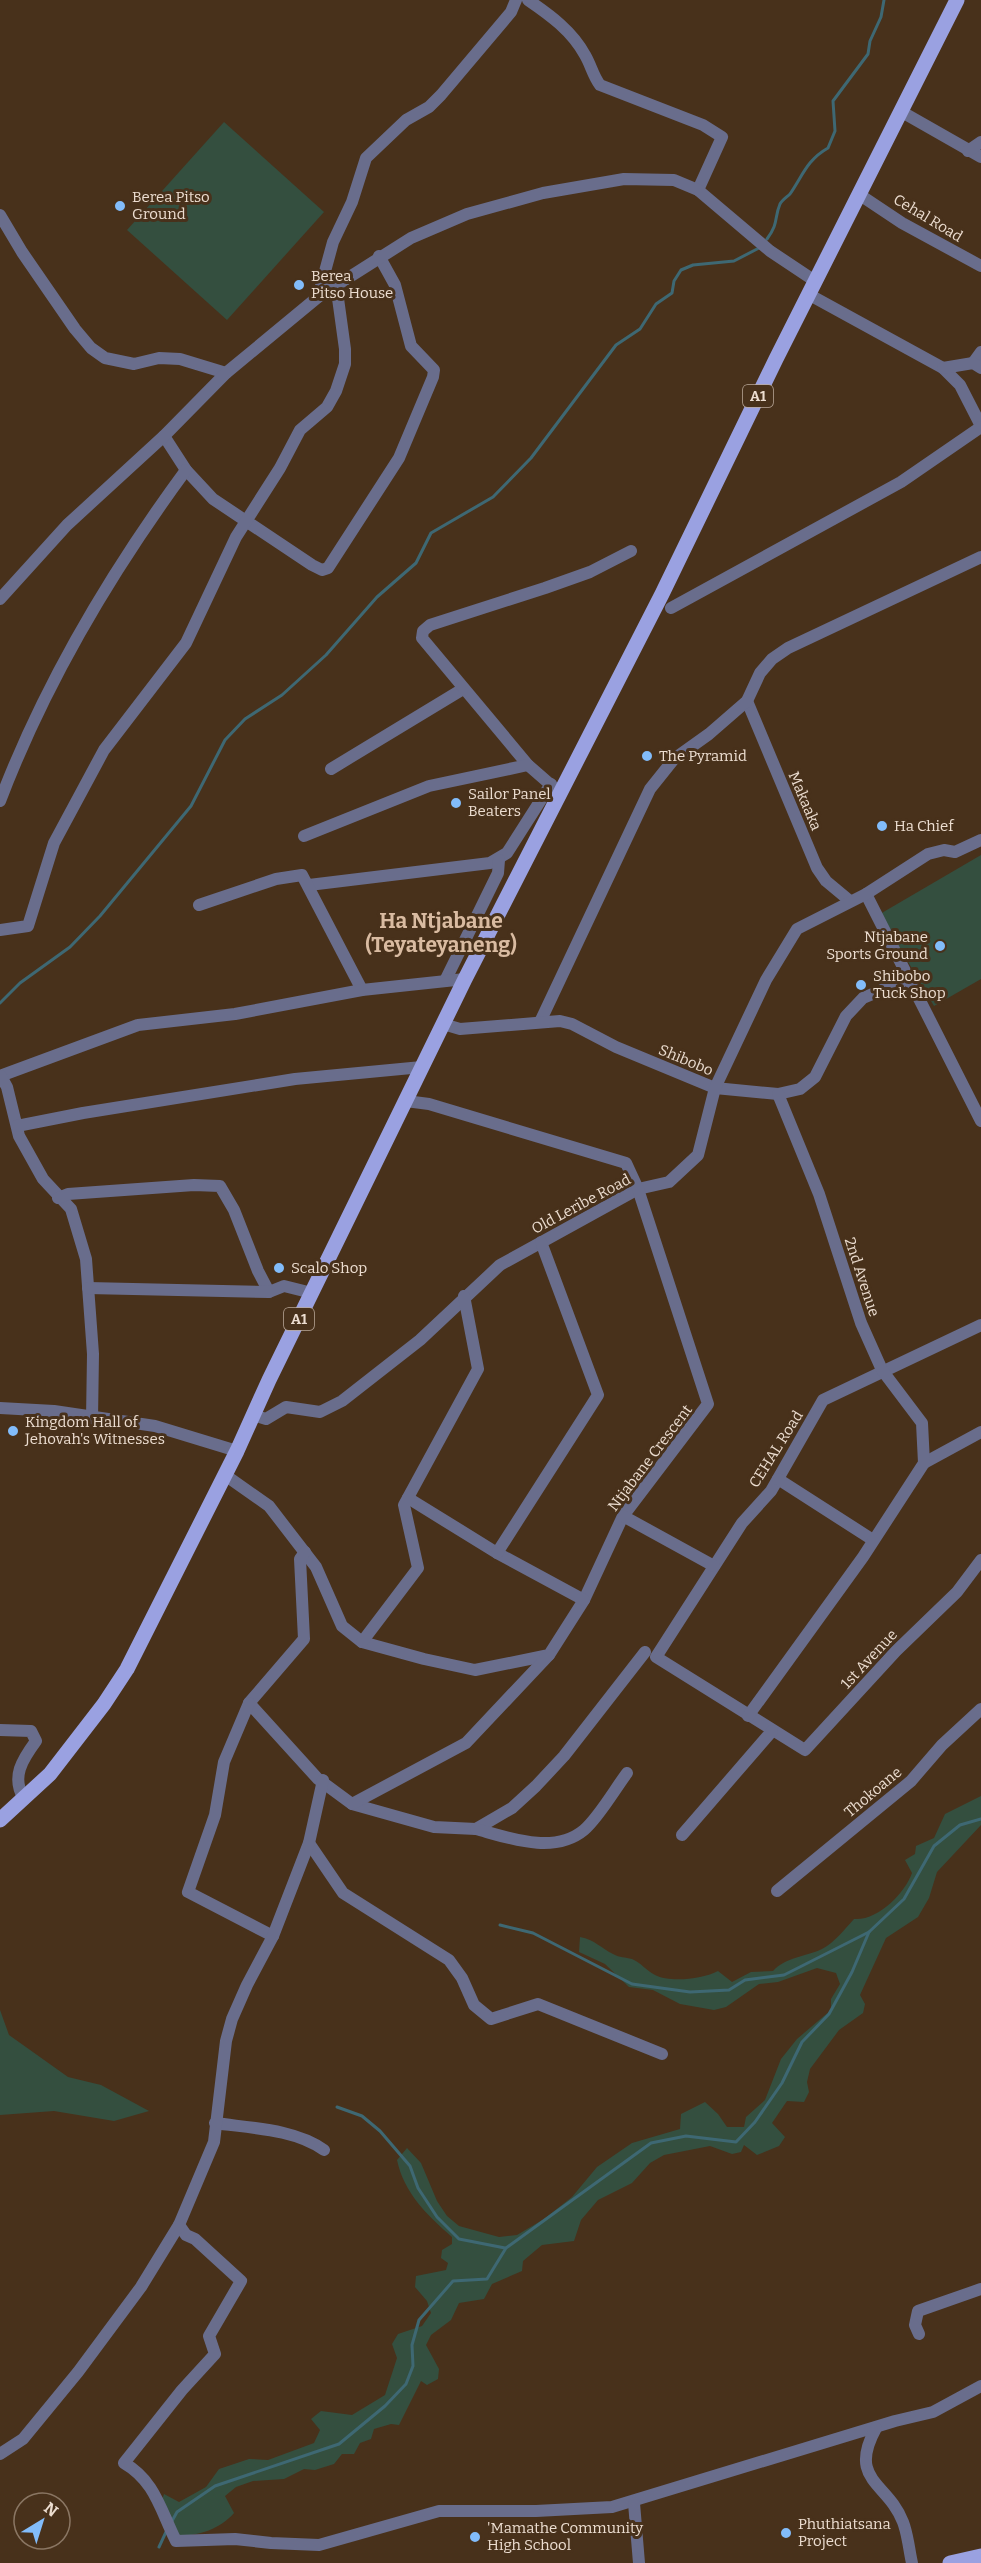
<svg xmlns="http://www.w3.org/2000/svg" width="981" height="2563" viewBox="0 0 981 2563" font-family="Bitter,serif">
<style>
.green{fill:#344f3f}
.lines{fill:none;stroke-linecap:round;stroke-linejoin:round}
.stream{stroke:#3e6873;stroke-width:3}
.minor{stroke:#696d8c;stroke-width:12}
.major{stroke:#9aa1e1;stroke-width:15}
.poi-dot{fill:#82bcfa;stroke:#48311b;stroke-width:2}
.labels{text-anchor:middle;stroke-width:6;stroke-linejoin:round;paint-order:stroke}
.shield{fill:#48311b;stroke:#bba99a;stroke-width:1.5}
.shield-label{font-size:14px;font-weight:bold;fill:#ecddd0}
.poi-label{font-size:15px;fill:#ecddd0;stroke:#48311b;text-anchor:start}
.street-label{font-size:15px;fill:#ecddd0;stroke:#48311b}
.district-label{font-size:21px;font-weight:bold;fill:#d9bba1;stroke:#48311b}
</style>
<rect width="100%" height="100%" fill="#48311b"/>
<g class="green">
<polygon points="224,122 324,212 227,320 127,230"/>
<polygon points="981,855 981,979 934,1006 880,914"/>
<path d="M981 1796V1825L937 1872 929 1898 918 1917 886 1938 860 1995 865 2004 863 2013 839 2030 810 2069 807 2082 809 2092 804 2102 787 2101 772 2123 785 2137 779 2146 757 2155 744 2145 741 2152 732 2154 710 2146 664 2155 650 2163 632 2183 598 2200 581 2220 574 2241 542 2245 523 2261 522 2271 492 2284 484 2299 459 2303 451 2320 431 2335 426 2345 439 2369 438 2379 427 2385 421 2381 399 2425 391 2424 374 2429 371 2439 360 2443 354 2454H342L334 2464 315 2470 304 2469 284 2479 253 2481 236 2487 225 2496 234 2513C220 2529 200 2535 180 2536L161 2503 164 2494 179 2502 206 2487 219 2469 249 2459 268 2460 314 2443 320 2430 311 2419 321 2411 352 2415 385 2395 397 2358 392 2344 398 2334 422 2326 431 2313 427 2301 415 2287 416 2276 446 2270 448 2263 441 2258 442 2250 452 2244V2237C427 2215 404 2193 397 2160L407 2148 421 2163 437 2201 447 2216 459 2226 499 2237 517 2235 544 2219 572 2197 597 2167 632 2143 680 2129 681 2114 705 2102 718 2114 727 2127H744L746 2117 765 2100 781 2059 797 2039 831 2010V1999L840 1984 836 1973 817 1968 778 1982 759 1984 726 2007 714 2010 680 2004 653 1990 629 1987 605 1964 579 1952 580 1937C595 1940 601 1948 613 1954 620 1958 625 1957 632 1959 640 1962 647 1971 655 1975 670 1983 703 1979 718 1971L732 1982 751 1972 773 1971C786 1957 805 1957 822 1949 835 1942 844 1930 854 1919 878 1921 905 1893 912 1873L905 1860 915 1854 916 1846 934 1838 945 1814Z"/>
<polygon points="0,2010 9,2035 68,2077 101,2085 149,2111 114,2121 54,2111 0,2115"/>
</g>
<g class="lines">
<g class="stream">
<path d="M767 239C779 223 774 218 780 204 782 200 787 197 790 194 803 175 807 160 828 148L835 131 833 101 868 54 870 41 881 17 884 0"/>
<polyline points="0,1003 20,983 70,947 100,916 191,806 225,740 245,719 282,695 326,655 377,597 416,563 431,533 493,497 531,458 616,345 640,329 656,304 672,293 674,281 681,270 693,265 734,261 759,248"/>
<polyline points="500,1925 533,1933 632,1984 690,1992 729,1990 745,1980 784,1975 869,1932"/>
<polyline points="337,2107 362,2116 380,2131 410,2166 418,2188 437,2217 459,2239 505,2248"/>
<polyline points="172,2521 177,2512 215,2486 339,2444 385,2406 406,2384 413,2366 412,2345 419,2320 453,2281 487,2279 506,2248 651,2143 686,2136 736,2142 755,2122 782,2083 802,2042 829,2014 852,1972 869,1932 904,1899 934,1846 960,1825 981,1819"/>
<polyline points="159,2547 166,2532"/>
</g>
<g class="minor">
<path d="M528 0C550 15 572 31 585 55 591 65 593 76 600 85L703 125 722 137 698 190"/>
<polyline points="902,112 981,157"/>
<polyline points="968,151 981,142"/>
<polyline points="860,195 902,223 981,266"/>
<polyline points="0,215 22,252 75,329 91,348 105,358 134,364 159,358 180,359 226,373"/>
<polyline points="808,294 943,368 960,385 981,426"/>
<polyline points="318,297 333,242 352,202 366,158 406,120 429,107 441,95 511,12 516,0"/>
<polyline points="973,363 981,352"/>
<polyline points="943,368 973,363 981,368"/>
<polyline points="164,436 186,470 213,499 312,565 322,570 328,568 399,458 433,377 434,370 411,346 395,285 379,256"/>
<polyline points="0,599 67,525 164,436 226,373 318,297 411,238 467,214 543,193 624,179 674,180 698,190 770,251 815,281"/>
<polyline points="671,608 901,482 981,427"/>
<polyline points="747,701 817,868 826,881 850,901"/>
<polyline points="331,769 463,689"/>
<polyline points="559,792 528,765 422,638 423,631 430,625 545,588 590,572 631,551"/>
<path d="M0 801C45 683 111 572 186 470"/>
<polyline points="304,836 429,786 528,765"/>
<polyline points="309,885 490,863 507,853 551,784"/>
<polyline points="866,894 981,1121"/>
<polyline points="199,905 276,879 302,875 362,990"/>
<polyline points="0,930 28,926 54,843 104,750 186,643 236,537 280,468 300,430 327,407 336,391 345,364 345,349 336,284"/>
<polyline points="445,981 498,873 499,860"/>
<polyline points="540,1022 650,789 674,759 709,734 747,701 760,673 772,659 788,648 981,557"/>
<polyline points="443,1024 460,1029 560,1021 572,1024 616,1047 715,1088 778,1094 800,1089 815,1077 846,1016 863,998 908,979"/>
<polyline points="0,1076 138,1025 235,1014 362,990 465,979"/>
<polyline points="1,1076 7,1087 19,1136 43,1179 71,1209 86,1259 93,1354 92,1419"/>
<polyline points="17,1126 83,1113 295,1079 422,1067"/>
<polyline points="58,1198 68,1194 194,1185 220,1186 234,1210 258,1271 269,1292"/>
<polyline points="88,1288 269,1292 284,1286 312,1293"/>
<polyline points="981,1325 823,1400 771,1491 742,1523 656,1657 805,1750 896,1651 957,1592 981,1560"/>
<polyline points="0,1408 54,1411 155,1426 237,1451"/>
<polyline points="253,1415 266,1419 286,1407 320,1412 342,1401 420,1340 500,1265 638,1189 669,1182 698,1155 715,1088 766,980 797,929 866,894 928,854 944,850 955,852 981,840"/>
<polyline points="924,1463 981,1432"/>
<polyline points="225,1475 269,1506 316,1567 342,1626 362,1642 424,1659 475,1670 549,1655 584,1600 623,1516 708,1404 638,1189 626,1163 429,1104 406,1101"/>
<polyline points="778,1479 873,1540"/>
<polyline points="408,1498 497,1553 584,1600"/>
<polyline points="623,1516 714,1566"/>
<polyline points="305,1552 300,1559 304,1639 249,1703 318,1779 352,1804 434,1827 476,1829 512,1808 536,1786 564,1756 645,1652"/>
<polyline points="497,1553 598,1395 541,1242"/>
<polyline points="362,1642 418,1568 404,1505 478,1369 464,1296"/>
<polyline points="249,1703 224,1762 215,1815 188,1892 273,1936"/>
<polyline points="748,1716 863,1557 924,1463 922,1423 882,1370 861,1323 819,1194 778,1094"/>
<path d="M0 1730 31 1731 36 1741C22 1760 11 1777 24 1799"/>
<polyline points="352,1804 466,1743 549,1655"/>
<path d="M476 1829C509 1838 554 1855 584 1830 599 1817 615 1789 627 1773"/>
<polyline points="682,1835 772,1731"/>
<polyline points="309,1843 343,1893 449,1960 462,1978 474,2005 491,2019 538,2004 662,2054"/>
<polyline points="777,1891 911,1781 942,1745 981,1709"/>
<path d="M215 2123C250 2128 295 2129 324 2150"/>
<path d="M179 2225 186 2235 195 2239 241 2281 209 2336 215 2354 182 2390 124 2463C155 2481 160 2509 176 2541L235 2539 271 2543 319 2545 439 2511H536L612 2507 895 2421 933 2412 981 2386"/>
<polyline points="919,2334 915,2325 918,2311 981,2289"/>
<path d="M876 2428C847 2481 888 2482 903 2522 908 2535 909 2550 912 2563"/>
<polyline points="0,2454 23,2439 78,2372 141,2287 179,2225 214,2142 226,2041 232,2019 247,1985 273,1936 309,1843 323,1780"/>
<polyline points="634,2503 639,2563"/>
</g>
<g class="major">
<polyline points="0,1820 50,1774 104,1704 127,1669 237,1451 269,1380 465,979 662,594 776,359 957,0"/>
<polyline points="950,2563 981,2556"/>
</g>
</g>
<g class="poi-dot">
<circle cx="120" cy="206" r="6"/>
<circle cx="299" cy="285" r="6"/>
<circle cx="647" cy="756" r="6"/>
<circle cx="456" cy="803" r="6"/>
<circle cx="882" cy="826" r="6"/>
<circle cx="940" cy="946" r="6"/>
<circle cx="861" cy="985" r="6"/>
<circle cx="279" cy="1268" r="6"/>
<circle cx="13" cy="1431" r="6"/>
<circle cx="786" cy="2533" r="6"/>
<circle cx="475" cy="2537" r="6"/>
</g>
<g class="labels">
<g class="shield">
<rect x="743" y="385" width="30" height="22" rx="4.5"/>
<rect x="284" y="1308" width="30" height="22" rx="4.5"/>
</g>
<g class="shield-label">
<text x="758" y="401">A1</text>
<text x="299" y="1324">A1</text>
</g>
<g class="poi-label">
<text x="132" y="202">Berea Pitso<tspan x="132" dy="17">Ground</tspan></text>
<text x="311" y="281">Berea<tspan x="311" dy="17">Pitso House</tspan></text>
<text x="659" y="761">The Pyramid</text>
<text x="468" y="799">Sailor Panel<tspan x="468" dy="17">Beaters</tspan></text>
<text x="894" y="831">Ha Chief</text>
<text x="928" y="942" text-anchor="end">Ntjabane<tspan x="928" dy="17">Sports Ground</tspan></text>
<text x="873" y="981">Shibobo<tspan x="873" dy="17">Tuck Shop</tspan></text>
<text x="291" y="1273">Scalo Shop</text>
<text x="25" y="1427">Kingdom Hall of<tspan x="25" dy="17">Jehovah's Witnesses</tspan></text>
<text x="798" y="2529">Phuthiatsana<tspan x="798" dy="17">Project</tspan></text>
<text x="487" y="2533">'Mamathe Community<tspan x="487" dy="17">High School</tspan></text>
</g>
<g class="street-label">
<text transform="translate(928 218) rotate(31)" y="5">Cehal Road</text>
<text transform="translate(805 801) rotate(67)" y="5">Makaaka</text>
<text transform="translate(686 1060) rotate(23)" y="5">Shibobo</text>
<text transform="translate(581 1204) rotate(-28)" y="5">Old Leribe Road</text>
<text transform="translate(862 1277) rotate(72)" y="5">2nd Avenue</text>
<text transform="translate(776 1449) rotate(-58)" y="5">CEHAL Road</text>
<text transform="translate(650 1458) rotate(-53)" y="5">Ntjabane Crescent</text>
<text transform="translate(869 1659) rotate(-47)" y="5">1st Avenue</text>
<text transform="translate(873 1792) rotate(-40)" y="5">Thokoane</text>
</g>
<g class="district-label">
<text x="441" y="928">Ha Ntjabane<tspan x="441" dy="24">(Teyateyaneng)</tspan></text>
</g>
</g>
<g transform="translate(42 2521) rotate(38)"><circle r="28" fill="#48311b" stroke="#8a7663" stroke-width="1.5"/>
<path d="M0-4.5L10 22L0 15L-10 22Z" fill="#82bcfa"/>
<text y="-9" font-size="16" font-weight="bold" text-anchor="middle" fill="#ecddd0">N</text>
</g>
</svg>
